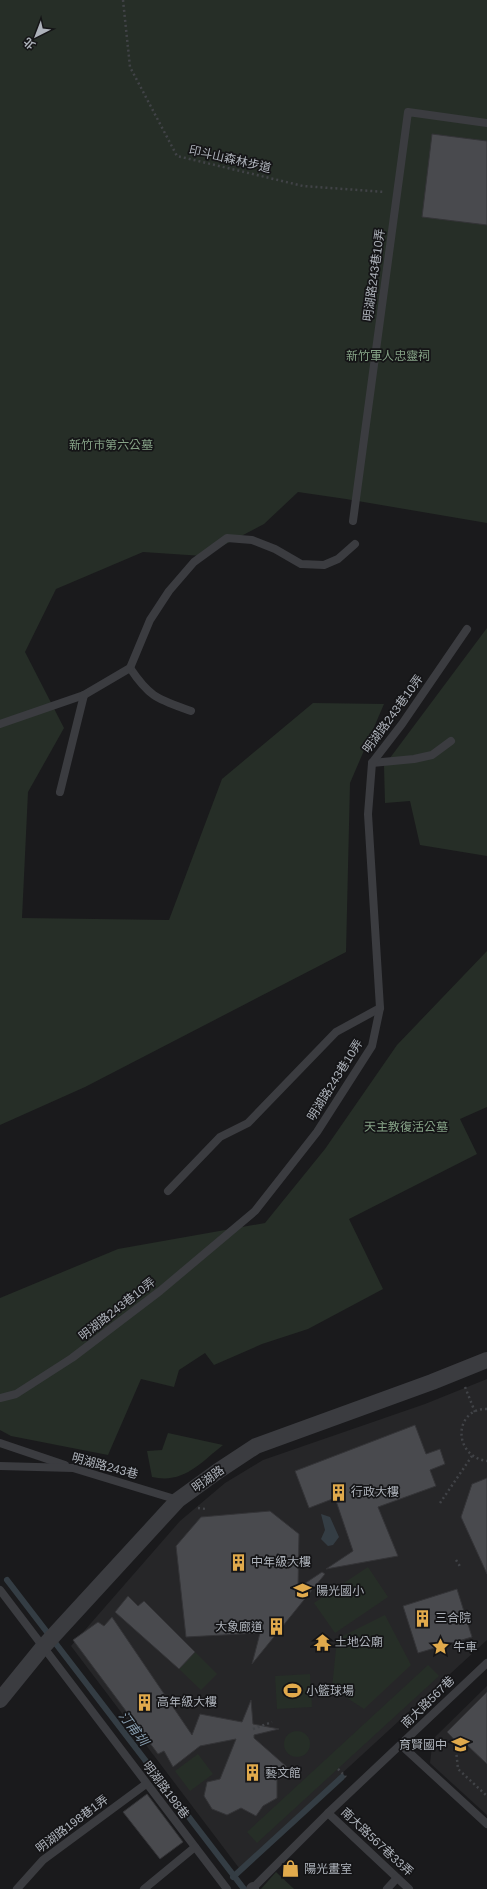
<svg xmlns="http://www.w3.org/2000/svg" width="487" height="1889" viewBox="0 0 487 1889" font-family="Arial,'Noto Sans TC',sans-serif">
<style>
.built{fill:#262628}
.green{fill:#262e27}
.water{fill:#343d44}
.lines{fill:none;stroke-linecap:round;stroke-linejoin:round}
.stream{stroke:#343d44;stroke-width:6}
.building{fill:#494a4e;stroke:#343437}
.path{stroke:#414347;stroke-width:2.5;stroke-dasharray:2 3;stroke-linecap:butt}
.service{stroke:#3b3c40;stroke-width:8}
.pedestrian{stroke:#3b3c40;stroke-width:12}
.minor{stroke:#3b3c40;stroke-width:16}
.labels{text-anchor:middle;stroke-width:3.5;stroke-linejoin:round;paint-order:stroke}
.street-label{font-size:12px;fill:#adb2ba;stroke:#151517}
.park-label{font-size:12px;fill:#86a387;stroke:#151517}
.poi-label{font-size:12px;fill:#adb2ba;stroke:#151517;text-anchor:start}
.water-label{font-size:13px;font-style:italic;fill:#889fb1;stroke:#151517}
</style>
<rect width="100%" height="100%" fill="#1a1a1c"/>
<g class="built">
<polygon points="487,1379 487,1640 239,1868 71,1646 180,1521 225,1483 263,1460 425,1404"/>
<polygon points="487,1686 487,1815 430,1763 433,1739"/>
</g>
<g class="green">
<polygon points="0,0 487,0 487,523 346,499 298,492 264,524 203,556 143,552 56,589 25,652 64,728 28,792 22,918 169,920 222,779 313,703 384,704 350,783 346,952 85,1087 0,1125"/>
<polygon points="487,628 487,856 420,845 410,801 385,803 384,766"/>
<polygon points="487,951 487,1107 460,1119 477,1154 349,1219 383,1289 308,1329 262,1344 214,1365 205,1353 179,1370 174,1387 141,1379 108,1455 11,1436 0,1430 0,1298 118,1249 265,1223 325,1149 397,1045"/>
<path d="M168 1433 223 1445C200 1463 184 1484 152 1477L147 1451 162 1450Z"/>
<polygon points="368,1567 388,1597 335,1633 314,1603"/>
<polygon points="385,1615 411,1665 364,1709 332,1688 337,1639"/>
<polygon points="195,1652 217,1674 201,1690 179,1669"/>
<polygon points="428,1665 439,1676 257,1843 247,1832"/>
<polygon points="310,1674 312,1707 277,1709 275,1676"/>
<circle cx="297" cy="1744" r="13"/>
<polygon points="198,1754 213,1774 190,1791 175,1771"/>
<polygon points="276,1872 294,1889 261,1889"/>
</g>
<polygon class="water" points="321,1514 330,1517 339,1537 333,1545 328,1546 321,1539 325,1530"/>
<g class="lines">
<g class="stream">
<polyline points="7,1580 244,1889"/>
<polyline points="233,1877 342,1777"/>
</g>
</g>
<g class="building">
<polygon points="432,134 487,141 487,225 422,217"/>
<polygon points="415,1425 426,1454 440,1449 445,1464 430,1470 436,1486 378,1507 398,1556 326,1569 353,1551 335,1498 309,1508 295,1471"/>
<polygon points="487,1478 487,1574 461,1517 472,1484"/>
<polygon points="270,1511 299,1534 298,1588 322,1572 325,1574 252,1664 260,1633 186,1637 176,1546 201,1517"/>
<polygon points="457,1589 472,1637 418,1653 403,1606"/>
<polygon points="128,1596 138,1606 144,1601 195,1652 179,1669 115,1612"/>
<polygon points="112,1617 192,1735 200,1714 242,1722 251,1700 253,1724 279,1729 254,1735 254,1738 287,1767 277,1780 277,1798 263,1806 256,1816 241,1808 227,1815 212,1809 204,1796 207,1782 220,1779 236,1739 200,1746 173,1767 164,1751 158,1754 73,1640 98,1622 104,1626"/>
<polygon points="487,1692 487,1764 468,1746 464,1750 447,1732"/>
<polygon points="147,1794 183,1842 160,1859 123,1812"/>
</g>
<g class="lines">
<g class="path">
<polyline points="123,0 130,67 177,156 303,186 385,192"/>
<polyline points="465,1387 475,1412"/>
<path d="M487 1409C454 1408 452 1456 487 1461"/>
<polyline points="440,1503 472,1456"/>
<polyline points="198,1508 206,1509"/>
<polyline points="456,1560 461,1568"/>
<polyline points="253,1729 272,1722"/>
<polyline points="455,1740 458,1769 487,1796"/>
<polyline points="338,1769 346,1777"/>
</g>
<g class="service">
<polyline points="353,521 408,112 487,123"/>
<path d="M130 668C150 698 158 699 191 711"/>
<polyline points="0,724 84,695 130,668 150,620 169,591 194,562 227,538 252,540 275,549 301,564 324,565 338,559 355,544"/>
<polyline points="372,763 414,759 432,755 451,741"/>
<polyline points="60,792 84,695"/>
<polyline points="168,1191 220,1137 248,1123 336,1032 380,1008"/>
<polyline points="0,1398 16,1394 72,1358 160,1291 255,1211 317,1132 372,1046 380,1008 368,814 372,763 402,724 467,629"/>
<polyline points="0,1443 65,1465"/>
<polyline points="0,1466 73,1468 178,1500"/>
<polyline points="0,1590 227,1889"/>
<polyline points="401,1745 487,1824"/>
<polyline points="328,1813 409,1889"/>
<polyline points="253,1888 328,1813 487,1663"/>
<polyline points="17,1889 43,1860 146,1784"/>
<polyline points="144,1889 195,1847"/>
<polyline points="387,1889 397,1878"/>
</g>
<polyline class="pedestrian" points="252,1889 253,1888"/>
<polyline class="minor" points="0,1700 43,1647 178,1500 218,1471 256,1446 432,1382 487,1360"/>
</g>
<defs>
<symbol id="building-bare" viewBox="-9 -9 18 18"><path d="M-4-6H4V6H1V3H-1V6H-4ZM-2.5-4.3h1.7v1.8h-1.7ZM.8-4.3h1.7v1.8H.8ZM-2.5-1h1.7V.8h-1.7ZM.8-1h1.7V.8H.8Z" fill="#e1aa4c" stroke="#151517" stroke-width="2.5" paint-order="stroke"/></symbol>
<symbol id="school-bare" viewBox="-9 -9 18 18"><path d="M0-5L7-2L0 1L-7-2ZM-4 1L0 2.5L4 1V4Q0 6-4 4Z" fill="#e1aa4c" stroke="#151517" stroke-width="2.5" paint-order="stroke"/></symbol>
<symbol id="temple-bare" viewBox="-9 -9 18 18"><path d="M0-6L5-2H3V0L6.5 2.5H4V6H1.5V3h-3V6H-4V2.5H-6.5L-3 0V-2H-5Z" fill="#e1aa4c" stroke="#151517" stroke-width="2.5" paint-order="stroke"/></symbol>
<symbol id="sight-bare" viewBox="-9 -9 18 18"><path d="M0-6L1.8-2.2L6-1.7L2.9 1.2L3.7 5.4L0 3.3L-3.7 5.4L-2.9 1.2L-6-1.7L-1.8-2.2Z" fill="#e1aa4c" stroke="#151517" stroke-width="2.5" paint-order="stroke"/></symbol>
<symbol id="stadium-bare" viewBox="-9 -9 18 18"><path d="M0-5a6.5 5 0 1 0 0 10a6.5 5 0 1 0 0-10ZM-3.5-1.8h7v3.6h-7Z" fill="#e1aa4c" stroke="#151517" stroke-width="2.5" paint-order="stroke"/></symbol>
<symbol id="shop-bare" viewBox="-9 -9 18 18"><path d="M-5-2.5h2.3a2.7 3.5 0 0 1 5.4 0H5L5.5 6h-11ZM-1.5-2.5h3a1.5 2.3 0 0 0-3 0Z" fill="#e1aa4c" stroke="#151517" stroke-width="2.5" paint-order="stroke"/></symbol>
</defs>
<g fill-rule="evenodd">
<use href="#building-bare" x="326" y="1480" width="25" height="25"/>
<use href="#building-bare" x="226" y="1550" width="25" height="25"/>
<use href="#school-bare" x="290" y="1578" width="25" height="25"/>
<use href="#building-bare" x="410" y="1606" width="25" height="25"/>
<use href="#building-bare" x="264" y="1614" width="25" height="25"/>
<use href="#temple-bare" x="310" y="1630" width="25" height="25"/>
<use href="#sight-bare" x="428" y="1634" width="25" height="25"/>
<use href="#stadium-bare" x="280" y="1678" width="25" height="25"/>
<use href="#building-bare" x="132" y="1690" width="25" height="25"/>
<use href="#school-bare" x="448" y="1732" width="25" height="25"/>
<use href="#building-bare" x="240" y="1760" width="25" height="25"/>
<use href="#shop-bare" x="278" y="1856" width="25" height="25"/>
</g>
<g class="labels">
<g class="street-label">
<text transform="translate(230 159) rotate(13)" y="4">印斗山森林步道</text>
<text transform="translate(374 275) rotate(-82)" y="4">明湖路243巷10弄</text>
<text transform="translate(393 714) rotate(-54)" y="4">明湖路243巷10弄</text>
<text transform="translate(335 1080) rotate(-58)" y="4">明湖路243巷10弄</text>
<text transform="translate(117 1309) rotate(-38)" y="4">明湖路243巷10弄</text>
<text transform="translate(105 1466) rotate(15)" y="4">明湖路243巷</text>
<text transform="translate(208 1479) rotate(-35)" y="4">明湖路</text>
<text transform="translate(428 1702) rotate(-44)" y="4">南大路567巷</text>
<text transform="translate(166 1790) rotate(53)" y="4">明湖路198巷</text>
<text transform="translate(72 1824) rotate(-37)" y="4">明湖路198巷1弄</text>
<text transform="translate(377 1842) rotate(43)" y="4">南大路567巷33弄</text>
</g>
<g class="park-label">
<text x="388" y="360">新竹軍人忠靈祠</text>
<text x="111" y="449">新竹市第六公墓</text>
<text x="406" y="1131">天主教復活公墓</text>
</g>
<g class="poi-label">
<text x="351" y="1496">行政大樓</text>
<text x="251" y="1566">中年級大樓</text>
<text x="316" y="1595">陽光國小</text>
<text x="435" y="1622">三合院</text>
<text x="263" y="1631" text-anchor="end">大象廊道</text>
<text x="335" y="1646">土地公廟</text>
<text x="453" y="1651">牛車</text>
<text x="306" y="1695">小籃球場</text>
<text x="157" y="1706">高年級大樓</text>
<text x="447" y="1749" text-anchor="end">育賢國中</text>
<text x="265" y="1777">藝文館</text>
<text x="304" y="1873">陽光畫室</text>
</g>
<g class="water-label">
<text transform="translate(134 1728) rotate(53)" y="5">汀甫圳</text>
</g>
</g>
<g transform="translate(36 36) rotate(222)" stroke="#151517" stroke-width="3" paint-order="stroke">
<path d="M0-3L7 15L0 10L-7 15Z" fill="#adb2ba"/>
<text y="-6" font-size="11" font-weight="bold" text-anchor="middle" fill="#adb2ba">北</text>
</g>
</svg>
